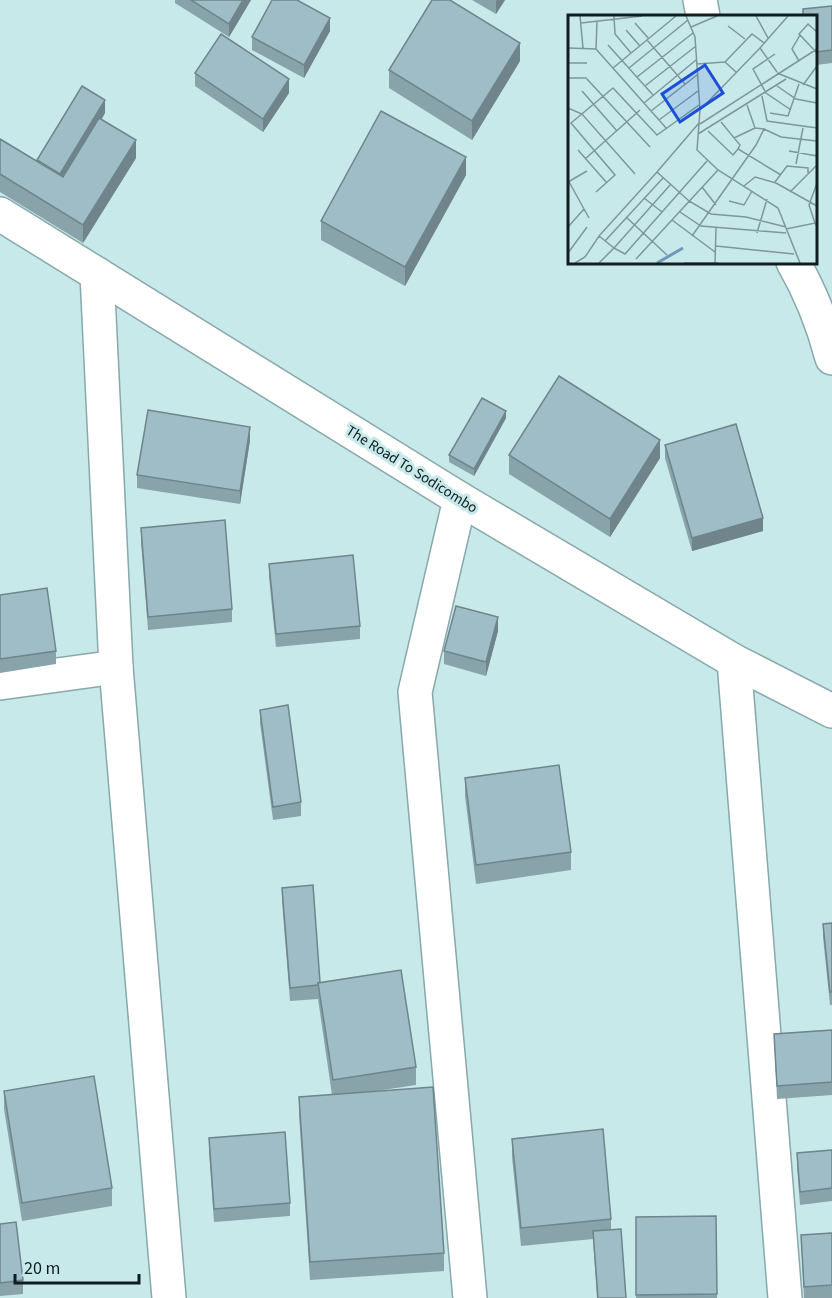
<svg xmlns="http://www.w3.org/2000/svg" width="832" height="1298" viewBox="0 0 832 1298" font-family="'Source Sans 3',sans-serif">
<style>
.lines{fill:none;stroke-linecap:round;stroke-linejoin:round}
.minor-casing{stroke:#88a8a9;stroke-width:36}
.secondary-casing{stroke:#88a8a9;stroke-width:36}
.minor{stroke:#fff;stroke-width:33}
.secondary{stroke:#fff;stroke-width:33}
.wall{fill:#89a3ab}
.shaded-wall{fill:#6f848b}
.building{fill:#9fbdc7;stroke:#6f848b;stroke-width:1.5}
.labels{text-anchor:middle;stroke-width:6;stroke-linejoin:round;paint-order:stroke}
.street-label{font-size:15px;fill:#101c1d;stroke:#c8e9ea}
.inset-river{fill:none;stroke:#6e99b8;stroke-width:3}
.inset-road{fill:none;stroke:#7e9798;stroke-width:1.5}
.view{fill:#1d4ed8;fill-opacity:0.15;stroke:#1d4ed8;stroke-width:3}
.inset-edge{fill:none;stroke:#101c1d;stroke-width:3}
</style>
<rect width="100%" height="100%" fill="#c8e9ea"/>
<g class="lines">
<defs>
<g id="minor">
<polyline points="700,0 703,16"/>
<path d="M793 262C811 293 823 324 832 358"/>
<polyline points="97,274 116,667 169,1298"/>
<polyline points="460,499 415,692 470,1298"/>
<polyline points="734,661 785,1298"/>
<polyline points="0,683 116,667"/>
</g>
<polyline id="secondary" points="0,214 460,499 734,661 832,711"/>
</defs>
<use href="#minor" class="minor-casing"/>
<use href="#secondary" class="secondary-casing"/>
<use href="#minor" class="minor"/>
<use href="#secondary" class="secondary"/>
</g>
<g class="wall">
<polygon points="175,0 251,0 229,37 175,3"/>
<polygon points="472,0 505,0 496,14"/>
<polygon points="832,6 832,63 816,65 816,16 803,16 803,9"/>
<polygon points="330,31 304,78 252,50 252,37"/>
<polygon points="520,61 472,140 389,88 389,70"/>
<polygon points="195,73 289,93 263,132 195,86"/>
<polygon points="105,113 102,119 136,158 83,243 0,192 0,139 37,161 37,160"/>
<polygon points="466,175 405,286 321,240 321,221"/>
<polygon points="506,418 474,476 449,462 449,455"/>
<polygon points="250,440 240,504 137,488 137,475"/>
<polygon points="665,445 763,531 692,551 665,458"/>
<polygon points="509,455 660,458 610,537 509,474"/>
<polygon points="141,528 232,609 232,622 148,630 141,542"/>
<polygon points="269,564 360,626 360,639 276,647 269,577"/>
<polygon points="0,595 56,651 56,664 0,673"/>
<polygon points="498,631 486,676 444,664 444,651"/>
<polygon points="260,710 301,802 301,816 273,820 260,723"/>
<polygon points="465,778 571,852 571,870 476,884 465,796"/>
<polygon points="282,888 320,982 416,1067 416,1085 376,1091 444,1253 444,1271 310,1280 299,1115 299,1097 332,1095 318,999 290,1001 282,901"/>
<polygon points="832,923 832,1005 830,1005 823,937 823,924"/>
<polygon points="832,1030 832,1095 777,1099 774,1034"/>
<polygon points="4,1091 112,1188 112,1206 22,1221 4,1109"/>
<polygon points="209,1138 290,1203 290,1216 214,1222 209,1151"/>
<polygon points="512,1139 611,1219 611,1230 626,1298 597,1298 593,1239 521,1246 512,1157"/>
<polygon points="832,1150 832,1201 800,1205 797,1166 797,1153"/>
<polygon points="716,1216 717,1298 636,1298 636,1217"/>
<polygon points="0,1224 23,1280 23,1294 0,1296"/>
<polygon points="832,1233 832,1298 804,1298 801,1235"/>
</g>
<g class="shaded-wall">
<polygon points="243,0 251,0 229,37 229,24"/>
<polygon points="497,0 505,0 496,14 496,1"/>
<polygon points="330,18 330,31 304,78 304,65"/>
<polygon points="520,43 520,61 472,140 472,121"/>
<polygon points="289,79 289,93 263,132 263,119"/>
<polygon points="105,100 105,113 60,187 60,174"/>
<polygon points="136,140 136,158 83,243 83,225"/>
<polygon points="466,157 466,175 405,286 405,267"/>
<polygon points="506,411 506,418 474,476 474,469"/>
<polygon points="250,427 250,440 240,504 240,491"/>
<polygon points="660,440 660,458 610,537 610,519"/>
<polygon points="763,518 763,531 692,551 692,538"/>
<polygon points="498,617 498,631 486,676 486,662"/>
</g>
<g class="building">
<polygon points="191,0 243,0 229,24"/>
<polygon points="272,0 297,0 330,18 304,65 252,37"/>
<polygon points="432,0 450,0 520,43 472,121 389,70"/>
<polygon points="832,6 832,50 816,52 816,16 803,16 803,9"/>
<polygon points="221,34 289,79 263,119 195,73"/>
<polygon points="82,86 105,100 60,174 37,160"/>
<polygon points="381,111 466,157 405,267 321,221"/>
<polygon points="99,118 136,140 83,225 0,174 0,139 63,177"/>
<polygon points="559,376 660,440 610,519 509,455"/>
<polygon points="482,398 506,411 474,469 449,455"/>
<polygon points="148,410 250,427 240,491 137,475"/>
<polygon points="736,424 763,518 692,538 665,445"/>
<polygon points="225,520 232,609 148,617 141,528"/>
<polygon points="353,555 360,626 276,634 269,564"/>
<polygon points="47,588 56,651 0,659 0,595"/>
<polygon points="456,606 498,617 486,662 444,651"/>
<polygon points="288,705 301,802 273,807 260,710"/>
<polygon points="559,765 571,852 476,865 465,778"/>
<polygon points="313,885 320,982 318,983 318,985 290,988 282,888"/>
<polygon points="832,923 832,992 830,992 823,924"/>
<polygon points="401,970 416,1067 333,1080 318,983"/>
<polygon points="832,1030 832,1082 777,1086 774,1034"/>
<polygon points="94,1076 112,1188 22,1203 4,1091"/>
<polygon points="433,1087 444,1253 310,1262 299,1097"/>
<polygon points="603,1129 611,1219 521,1228 512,1139"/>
<polygon points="285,1132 290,1203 214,1209 209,1138"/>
<polygon points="832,1150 832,1188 800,1192 797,1153"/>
<polygon points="716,1216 717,1294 636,1295 636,1217"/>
<polygon points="16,1222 23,1280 0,1283 0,1224"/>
<polygon points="621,1229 626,1298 598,1298 593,1231"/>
<polygon points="832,1233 832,1285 804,1287 801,1235"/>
</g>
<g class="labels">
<g class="street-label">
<text transform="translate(412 469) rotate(32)" y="5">The Road To Sodicombo</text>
</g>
</g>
<g transform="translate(568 15)">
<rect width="249" height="249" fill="#c8e9ea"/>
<path class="inset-river" d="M89 248 115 233"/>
<path class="inset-road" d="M12 1 15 33M46 1 47 19 63 38M118 1 127 22 132 95M188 1 200 23M13 8 74 1M67 8 81 24M160 11 177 24M123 12 149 1M58 15 72 31M249 17 240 9 231 19 249 38M79 25 117 69M40 30 85 80M0 33 28 34 99 114M192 33 132 95 129 135 150 155 210 193 232 248M28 34 29 6M207 39 185 54 198 78 223 95M231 46 224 34 232 20M157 47 184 19 196 28M0 48H19M129 49 157 47 168 57M45 53 108 1M61 53 120 5M209 57 192 33 220 1M209 58 249 74M69 62 125 18M0 63H18L82 132M235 70 249 51M77 71 128 31M209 71 228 84 249 88M14 76 49 116M194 81 199 106 249 113M76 88 128 45M0 93 14 99 67 159M83 96 129 60M202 98 220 101 231 69M91 105 130 76M153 107 172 130 170 134 213 160M131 108 89 157 121 186 143 199 178 202 218 212M132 109 249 34M196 114 213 122 249 126M140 116 165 140 170 134M130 119 218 64M166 123 187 113 179 90M10 135 39 168M221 136 249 141M17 144 72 95M228 149 235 113M0 165 21 203M0 167 19 156M207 167 219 151 240 153V158M176 171 187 162 208 168 249 191M134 172 148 190M28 177 47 160 3 108 45 73 89 120 131 90M222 177 249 150M76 183 94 197M161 186 176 190 184 176M112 197 133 211 218 218M58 202 99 240M104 205 147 237M247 208 241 190 249 168M0 212 16 194M218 214 247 208 249 212M189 218 199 184M31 221 89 157M124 221 188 130 196 114 187 113M37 226 95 163M148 231 226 239M0 238 19 212M68 244 150 155M7 248 17 242 31 221 46 233 103 169M31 248 46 233 57 239 139 146M116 248H150M147 248 148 213"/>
<path class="view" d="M137 50 155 78 112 107 94 79Z"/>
<rect width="249" height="249" class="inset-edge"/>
</g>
<path d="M15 1274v9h124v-9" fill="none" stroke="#101c1d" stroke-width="3"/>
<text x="24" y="1274" font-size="18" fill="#101c1d" stroke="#c8e9ea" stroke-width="4.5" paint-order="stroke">20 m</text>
</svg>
